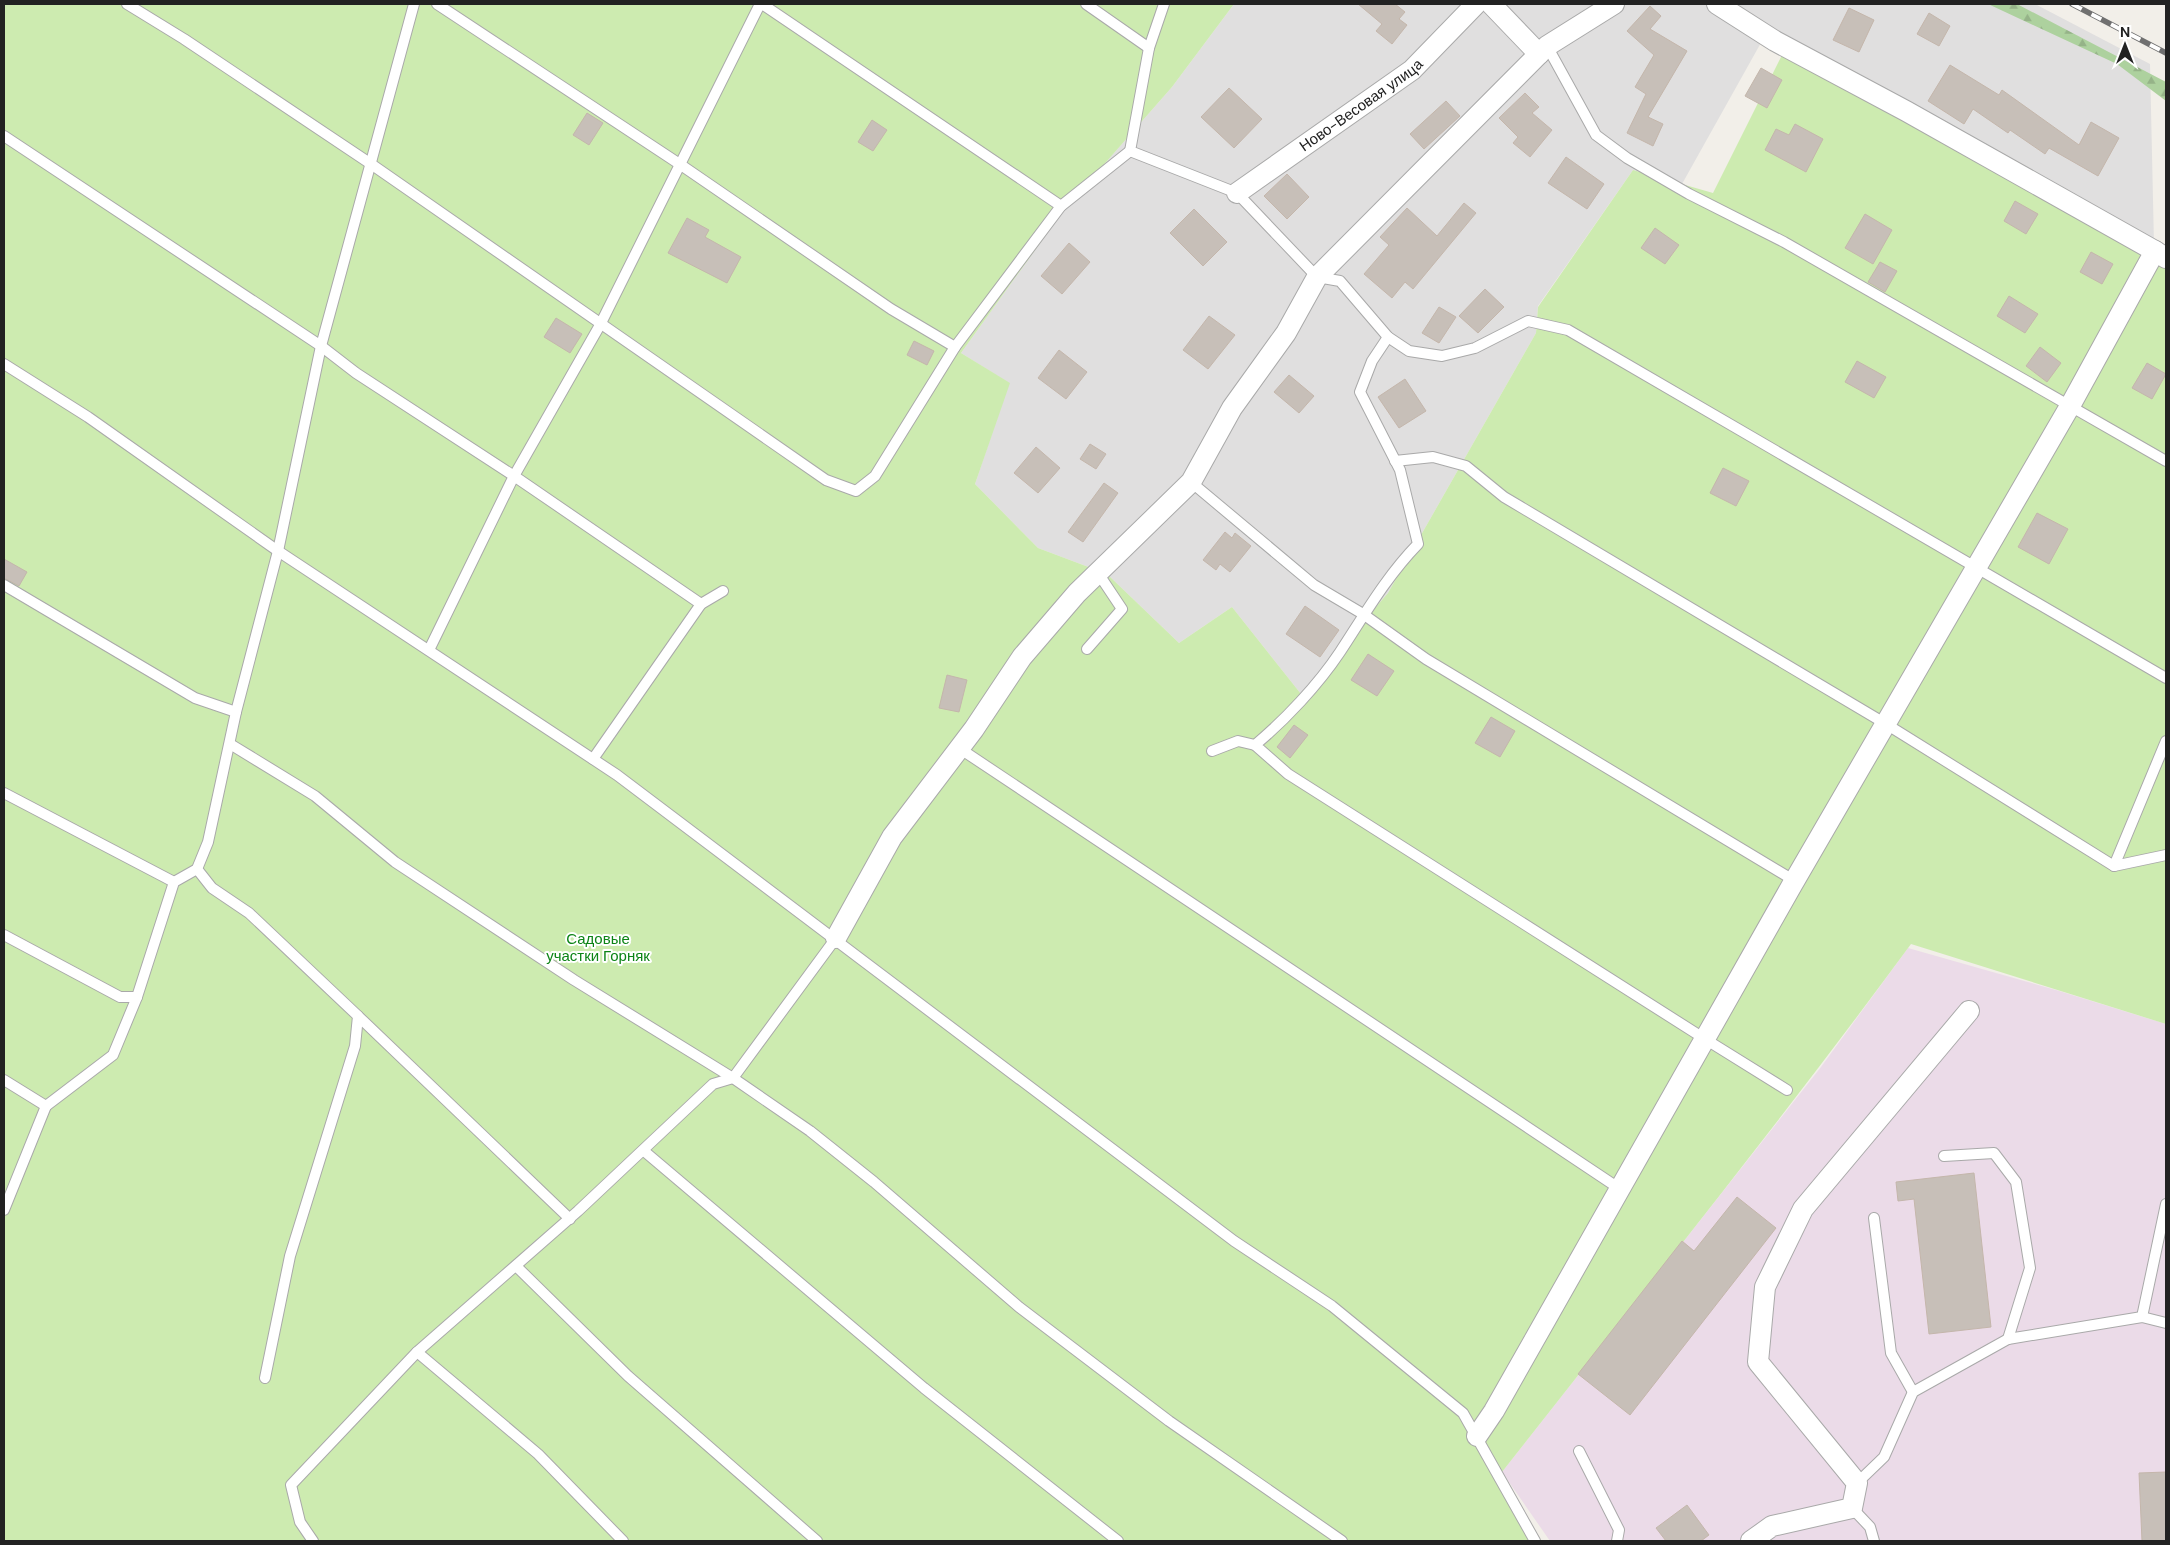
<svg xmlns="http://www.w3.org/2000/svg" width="2170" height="1545" viewBox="0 0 2170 1545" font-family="'DM Sans',sans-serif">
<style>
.residential{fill:#e0dfdf}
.industrial{fill:#ebdbe8}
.forest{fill:url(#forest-firs)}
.garden{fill:#cdebb0}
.building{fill:#c7bfb8;stroke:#c4b6ab}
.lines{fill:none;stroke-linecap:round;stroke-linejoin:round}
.service-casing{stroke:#a9a9a9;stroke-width:12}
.minor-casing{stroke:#a9a9a9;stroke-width:22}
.service{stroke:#fff;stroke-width:10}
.minor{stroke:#fff;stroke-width:20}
.rail-casing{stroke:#707070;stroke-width:5.5}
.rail{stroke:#fff;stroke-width:4;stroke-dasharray:11;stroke-linecap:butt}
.labels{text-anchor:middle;stroke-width:4;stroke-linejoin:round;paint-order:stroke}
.street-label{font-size:15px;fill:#222;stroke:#fff}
.park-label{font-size:15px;fill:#0c8416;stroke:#fff}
</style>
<defs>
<pattern id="forest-firs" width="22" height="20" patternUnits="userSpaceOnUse" patternTransform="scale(1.25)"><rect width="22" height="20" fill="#add19e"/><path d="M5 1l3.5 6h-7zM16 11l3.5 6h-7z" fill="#95b388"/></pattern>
</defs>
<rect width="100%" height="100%" fill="#f2efe9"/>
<polygon class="residential" points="1234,4 2035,4 2150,64 2154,245 1767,32 1682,184 1633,170 1538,306 1536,333 1388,593 1301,694 1232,607 1179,643 1107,574 1038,548 975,484 1009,383 961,353 1064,210 1172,87"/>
<polygon class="industrial" points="1908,948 2056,990 2166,1024 2166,1541 1550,1541 1502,1472 1821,1067"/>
<polygon class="forest" points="1988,4 2017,4 2166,82 2166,101 2117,64"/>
<path class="garden" d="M4 4H1234L1172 87 1064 210 961 353 1010 383 975 484 1038 548 1107 574 1179 643 1232 607 1301 694 1388 593 1536 333 1538 307 1633 170 1713 193 1783 53 2166 261V1024L1911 944C1779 1124 1639 1297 1502 1472L1536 1541H4Z"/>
<g class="building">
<polygon points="1358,4 1395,4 1405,12 1399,19 1407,25 1392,44 1376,31 1382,24"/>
<polygon points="1650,6 1661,16 1650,29 1687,51 1648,117 1663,124 1653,146 1627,133 1646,94 1635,87 1654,55 1627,31"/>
<polygon points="1849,8 1874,20 1859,52 1833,40"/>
<polygon points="1929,13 1950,26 1939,46 1917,34"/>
<polygon points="1950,65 1999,95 2002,90 2079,145 2091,122 2119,138 2098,176 2049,148 2045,154 2010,130 2008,133 1973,109 1964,124 1928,101"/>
<polygon points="1761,68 1782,80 1767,108 1745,96"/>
<polygon points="1229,88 1262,119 1234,148 1201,117"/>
<polygon points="1525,93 1539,107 1532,113 1552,130 1530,157 1513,143 1518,137 1499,118"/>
<polygon points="1446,101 1460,116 1424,149 1410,134"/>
<polygon points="587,113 603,123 589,145 573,135"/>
<polygon points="872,120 887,130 873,151 858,142"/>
<polygon points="1795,124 1823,139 1806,172 1765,150 1776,129 1789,135"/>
<polygon points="1566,157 1604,184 1587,209 1548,183"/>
<polygon points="1287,174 1309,197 1287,219 1264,196"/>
<polygon points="2015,201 2038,214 2026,234 2004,221"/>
<polygon points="1464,203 1476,213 1413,289 1405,282 1392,298 1364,274 1389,245 1380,237 1407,208 1437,236"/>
<polygon points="1194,209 1227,242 1203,266 1170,233"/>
<polygon points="1865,214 1892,230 1873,264 1845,248"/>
<polygon points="687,218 709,230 705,237 741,257 727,283 668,253"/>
<polygon points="1655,228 1679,245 1665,264 1641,248"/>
<polygon points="1069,243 1090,262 1062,294 1041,276"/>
<polygon points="2091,252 2113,264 2102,284 2080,272"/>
<polygon points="1880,262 1897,271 1885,292 1868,282"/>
<polygon points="1485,289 1504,307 1478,333 1459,316"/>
<polygon points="2009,296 2038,314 2025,333 1997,316"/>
<polygon points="1439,307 1456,317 1439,343 1422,333"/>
<polygon points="1209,316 1235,335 1208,369 1183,350"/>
<polygon points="556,318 582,334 570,353 544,337"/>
<polygon points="914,341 934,351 927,365 907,355"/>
<polygon points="2040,347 2061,363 2047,382 2026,366"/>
<polygon points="1059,350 1087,372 1066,399 1038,378"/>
<polygon points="1857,361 1886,377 1874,398 1845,382"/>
<polygon points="2147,363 2166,374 2152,399 2132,388"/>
<polygon points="1289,375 1314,396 1299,413 1274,392"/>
<polygon points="1405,379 1426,411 1399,428 1378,397"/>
<polygon points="1090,444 1106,454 1096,469 1080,459"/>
<polygon points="1036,447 1060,468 1038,493 1014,473"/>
<polygon points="1723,468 1749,481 1736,506 1710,493"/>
<polygon points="1104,483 1118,493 1083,542 1068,532"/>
<polygon points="2037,513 2068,529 2049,564 2018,547"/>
<polygon points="1225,532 1232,538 1235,533 1251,546 1230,572 1220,564 1216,570 1203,560"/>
<polygon points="4,559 27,572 19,586 4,578"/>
<polygon points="1305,606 1339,630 1320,657 1286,634"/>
<polygon points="1368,654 1394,671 1377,696 1351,680"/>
<polygon points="947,675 967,680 959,712 939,708"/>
<polygon points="1491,717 1515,731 1500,757 1475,743"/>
<polygon points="1294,725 1308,735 1290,758 1277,747"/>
<polygon points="1974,1173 1991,1327 1929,1334 1914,1199 1898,1201 1896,1182"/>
<polygon points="1737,1197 1776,1228 1630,1415 1578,1374 1682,1241 1694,1251"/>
<polygon points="2166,1472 2166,1541 2142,1541 2139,1473"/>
<polygon points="1687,1505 1709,1535 1701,1541 1666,1541 1656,1528"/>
</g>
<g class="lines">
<defs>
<g id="service">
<polyline points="127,4 184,39 371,164 826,480 856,491 875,476 955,347 1061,206 1130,151"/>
<polyline points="437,4 681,165 891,309 955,347"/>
<polyline points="762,4 1061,206"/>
<polyline points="1086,4 1149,48"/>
<polyline points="1164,4 1149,48 1130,151 1237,193 1317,277 1340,281 1388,337 1409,351 1442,356 1475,348 1528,321 1568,330 2166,678"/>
<polyline points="1547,46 1596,135 1627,158 1689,194 1784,242 2166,461"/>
<polyline points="4,136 321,346 356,373 514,476 701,604"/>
<path d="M1388 337 1372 361 1360 392 1400 470 1418 544C1386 577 1365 614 1340 652 1318 685 1285 720 1255 745L1288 774 1705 1039 1787 1090"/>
<polyline points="4,364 88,417 278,551 617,775 1234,1241 1332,1306 1463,1413 1535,1541"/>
<polyline points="1395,461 1433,457 1466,466 1504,497 1886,724 2114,866 2166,741"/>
<polyline points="1191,482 1314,585 1363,614 1426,659 1795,881"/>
<polyline points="4,585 195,698 236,712"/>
<polyline points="1087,649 1122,609 1098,573"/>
<polyline points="429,650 514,476 600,325 760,4"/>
<polyline points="230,744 315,796 395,862 574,980 733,1078 810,1131 874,1182 1019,1307 1169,1421 1342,1541"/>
<polyline points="959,748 1620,1189"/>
<polyline points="1212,751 1238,741 1255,745"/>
<polyline points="593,759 701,604 723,591"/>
<polyline points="4,793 174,882"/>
<polyline points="2114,866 2166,855"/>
<polyline points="197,869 212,888 249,913 358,1016 355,1046 290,1256 265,1378"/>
<polyline points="4,935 120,997 137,997"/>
<polyline points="358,1016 570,1219"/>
<polyline points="4,1080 46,1106"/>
<polyline points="644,1151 924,1388 1118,1541"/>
<polyline points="1944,1156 1994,1153 2016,1182 2030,1268 2008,1339"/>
<polyline points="4,1210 46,1106 113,1055 137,997 174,882 197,869 208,842 236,712 278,551 321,346 414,4"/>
<polyline points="1874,1218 1891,1353 1913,1392"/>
<polyline points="516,1266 628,1376 817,1541"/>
<polyline points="2142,1317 2166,1204"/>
<polyline points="417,1352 538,1454 623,1541"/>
<polyline points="1579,1451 1619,1530 1617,1541"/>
<polyline points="1857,1483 1884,1457 1913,1392 2008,1339 2142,1317 2166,1323"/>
<polyline points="1852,1508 1870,1527 1874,1541"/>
<polyline points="313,1541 300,1522 291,1485 417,1352 578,1211 713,1084 733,1078 836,938"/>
</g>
<g id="minor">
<polyline points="1491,4 1539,54"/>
<polyline points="1717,4 1775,41 1906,111 2155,251"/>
<path id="s1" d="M1237 193 1412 70 1476 4"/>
<polyline points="836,938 892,837 974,729 1022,657 1077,593 1191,482 1232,408 1286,333 1317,277 1547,46 1614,4"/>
<polyline points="1477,1436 1494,1411 1792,885 2070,406 2155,251 2166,258"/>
<polyline points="1751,1541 1772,1526 1852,1508 1857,1483 1758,1362 1765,1287 1803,1209 1969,1011"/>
</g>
</defs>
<use href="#service" class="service-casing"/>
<use href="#minor" class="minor-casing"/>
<use href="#service" class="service"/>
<use href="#minor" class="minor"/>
<defs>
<polyline id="rail" points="2072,4 2166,53"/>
</defs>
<use href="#rail" class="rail-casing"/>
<use href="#rail" class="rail"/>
</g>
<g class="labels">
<g class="street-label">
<text dy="5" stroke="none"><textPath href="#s1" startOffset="152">Ново-Весовая улица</textPath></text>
</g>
<g class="park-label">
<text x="598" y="944">Садовые<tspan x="598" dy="17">участки Горняк</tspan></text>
</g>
</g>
<rect width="2170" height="1545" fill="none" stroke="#222222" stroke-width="10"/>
<g transform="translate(2125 45)" stroke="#ffffff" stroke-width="4" paint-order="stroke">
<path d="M0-4L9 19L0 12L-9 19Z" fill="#222222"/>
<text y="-8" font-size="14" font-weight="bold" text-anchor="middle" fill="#222222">N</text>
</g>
</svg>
